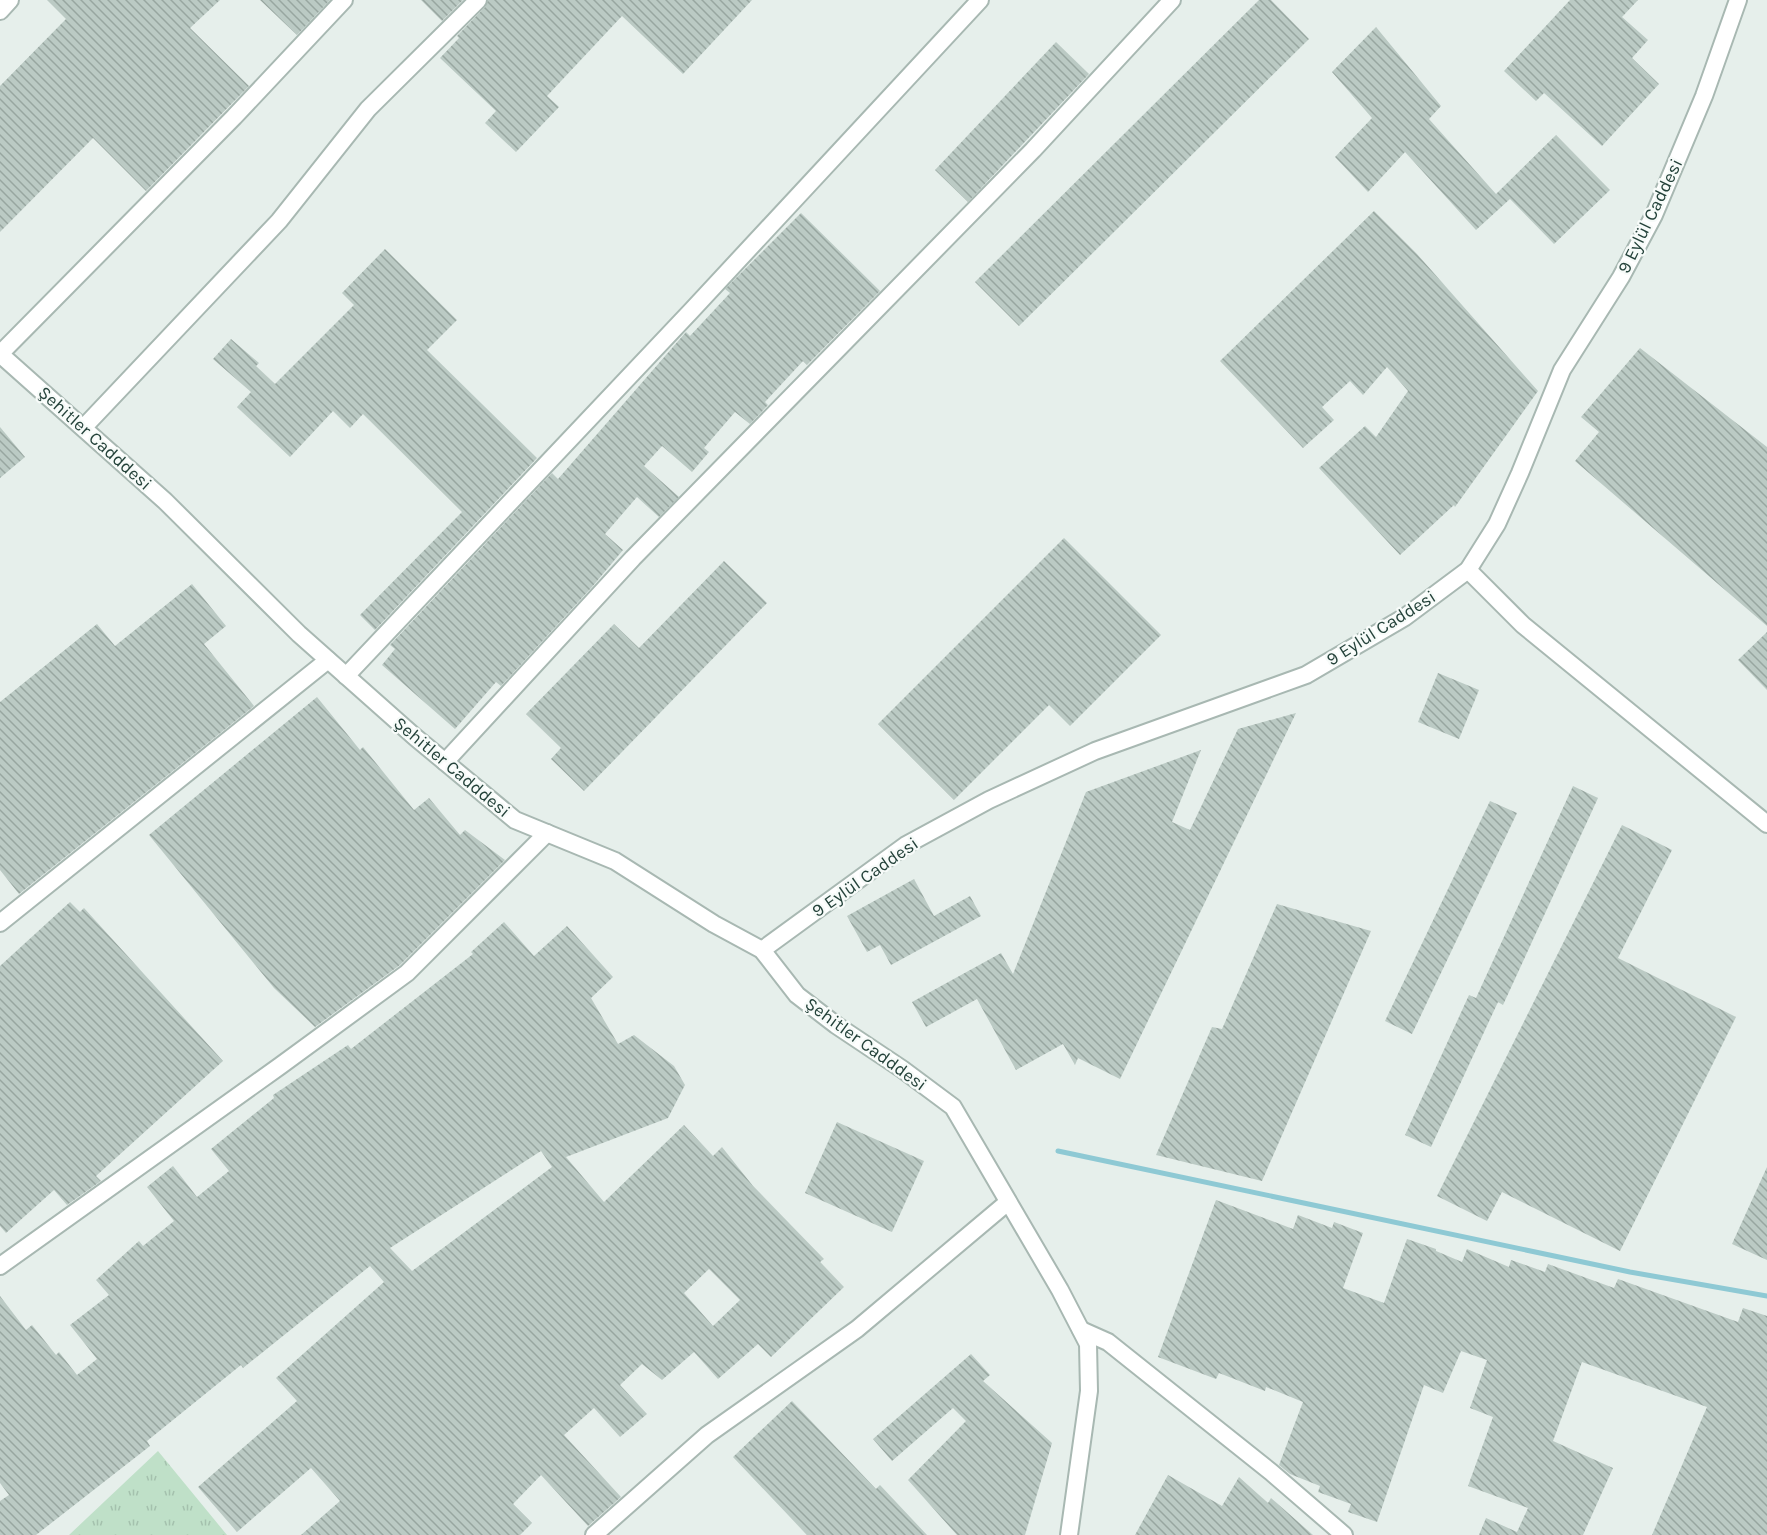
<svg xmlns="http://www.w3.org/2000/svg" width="1767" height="1535" viewBox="0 0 1767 1535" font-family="Karla,sans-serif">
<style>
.grass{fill:url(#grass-tufts)}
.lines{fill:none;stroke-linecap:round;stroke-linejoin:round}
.stream{stroke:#8ec9d4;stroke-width:5}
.building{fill:url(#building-back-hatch);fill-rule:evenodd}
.minor-casing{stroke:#a8b8b2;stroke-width:20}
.minor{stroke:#fff;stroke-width:16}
.labels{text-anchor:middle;stroke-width:4.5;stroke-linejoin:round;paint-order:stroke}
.street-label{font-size:18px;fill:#24423a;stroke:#f7fbf9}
</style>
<defs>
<pattern id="grass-tufts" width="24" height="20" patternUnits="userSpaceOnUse" patternTransform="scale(1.5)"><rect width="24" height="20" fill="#bfe0c8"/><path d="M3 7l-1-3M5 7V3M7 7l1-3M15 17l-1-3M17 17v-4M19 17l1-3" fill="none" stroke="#a4c1ad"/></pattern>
<pattern id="building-back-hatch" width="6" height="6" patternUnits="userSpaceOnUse" patternTransform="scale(1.5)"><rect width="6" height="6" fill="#bbcac4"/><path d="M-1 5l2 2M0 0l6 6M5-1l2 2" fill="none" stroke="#98a6a0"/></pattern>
</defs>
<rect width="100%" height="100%" fill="#e6efeb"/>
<polygon class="grass" points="158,1451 227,1535 69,1535"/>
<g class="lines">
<polyline class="stream" points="1058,1151 1630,1272 1767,1296"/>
</g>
<g class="building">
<polygon points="47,0 220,0 190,28 249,86 146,191 93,138 0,232 0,86 66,19"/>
<polygon points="260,0 330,0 297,35"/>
<polygon points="421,0 463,0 442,21"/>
<polygon points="488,0 752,0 683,74 622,16 547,96 559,107 516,152 485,123 496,111 440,58 459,38 457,36 485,7"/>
<polygon points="1259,0 1271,0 1309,39 1019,326 975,282"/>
<polygon points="1570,0 1638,0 1622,17 1648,40 1632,58 1659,84 1602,146 1544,93 1536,101 1504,71"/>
<polygon points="1376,27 1441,106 1429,119 1496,194 1556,135 1610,190 1554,244 1510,199 1476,230 1405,152 1368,192 1335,157 1372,118 1332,72"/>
<polygon points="1056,42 1089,74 968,202 935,170"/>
<polygon points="1374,211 1417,254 1538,391 1455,507 1454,505 1400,555 1319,468 1365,426 1376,437 1408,391 1387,367 1363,395 1350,381 1322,407 1334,420 1303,448 1220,361"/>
<polygon points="801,213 880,291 807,365 803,361 765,402 768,405 750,424 735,412 704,448 709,452 692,472 662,446 644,466 679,497 659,517 637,497 605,534 623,550 592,587 501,686 496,682 455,729 382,665 395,649 390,645 552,473 558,479 686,332 690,336 730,293 725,289"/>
<polygon points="385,249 457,320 427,350 537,458 375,630 360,615 462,512 363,414 350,428 333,411 290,457 237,407 251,392 213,359 231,339 259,363 256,366 275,384 354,305 342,293"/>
<polygon points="1640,348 1767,447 1767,626 1575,461 1599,432 1581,417"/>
<polygon points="0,427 25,457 0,478"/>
<polygon points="1064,538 1161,635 1070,726 1049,705 954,800 878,724"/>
<polygon points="724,561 767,603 584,791 551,759 561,748 526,714 614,624 639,648"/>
<polygon points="192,584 226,626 204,644 254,706 19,894 0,870 0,702 97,624 115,646"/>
<polygon points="1767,632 1767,690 1738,660"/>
<polygon points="1438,673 1479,690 1459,739 1418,722"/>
<polygon points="317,697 360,750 363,747 414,810 429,798 460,835 465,830 505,860 400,965 315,1027 274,988 149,835"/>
<polygon points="1296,713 1120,1079 1078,1058 1075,1065 1063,1044 1016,1070 977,999 926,1027 912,1002 1001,953 1013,974 1086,792 1201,750 1172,822 1190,830 1238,729"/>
<polygon points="1573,786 1598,798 1503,1005 1498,1002 1431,1147 1405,1135 1469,995 1476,998"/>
<polygon points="1490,801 1517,813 1412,1034 1385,1021"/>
<polygon points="1622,825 1672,850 1618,958 1736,1017 1620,1251 1502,1192 1487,1221 1437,1196"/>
<polygon points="914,879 934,916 970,896 981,916 891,965 880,945 867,952 847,916"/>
<polygon points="70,902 80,912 84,908 223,1061 96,1176 101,1181 67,1205 54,1190 6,1233 0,1226 0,966"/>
<polygon points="1277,904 1371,931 1262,1181 1156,1155 1212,1027 1222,1029"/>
<path d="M504 922 534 956 567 926 613 977 591 998 618 1044 634 1035 674 1066 685 1085 668 1118 566 1157 604 1202 684 1125 713 1156 722 1147 753 1186 824 1259 820 1262 844 1287 771 1357 758 1344 718 1379 694 1352 662 1380 642 1364 620 1385 647 1414 620 1437 594 1408 564 1435 621 1497 588 1526 541 1475 513 1504 532 1523 520 1535H301L340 1501 311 1468 237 1532 198 1487 297 1401 276 1378 384 1282 370 1266 243 1368 241 1365 147 1441 150 1446 36 1535H0V1501L9 1495 0 1483V1296L26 1330 32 1325 56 1355 59 1352 77 1375 97 1359 70 1325 109 1295 96 1280 139 1241 143 1246 174 1221 147 1187 173 1166 197 1197 229 1171 211 1149 274 1098 273 1095 348 1045 351 1049 473 954 471 952ZM541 1151 552 1167 412 1271 390 1248ZM709 1269 740 1300 713 1326 684 1293Z"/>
<polygon points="837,1122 924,1161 892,1232 805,1193"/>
<polygon points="1767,1167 1767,1260 1732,1244"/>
<polygon points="1216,1200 1293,1229 1298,1215 1332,1228 1334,1222 1363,1233 1343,1288 1384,1303 1407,1239 1436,1249 1436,1251 1462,1262 1467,1249 1509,1267 1511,1260 1545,1272 1548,1264 1614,1288 1618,1279 1738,1322 1743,1308 1767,1316 1767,1535 1652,1535 1707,1407 1582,1362 1553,1441 1613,1468 1583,1535 1479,1535 1486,1518 1517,1532 1528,1508 1468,1486 1493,1417 1470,1408 1487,1360 1461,1351 1443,1393 1424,1385 1377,1522 1348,1512 1351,1504 1318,1492 1320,1486 1290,1474 1279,1465 1303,1402 1266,1387 1265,1391 1219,1373 1216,1379 1158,1357"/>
<polygon points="971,1354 990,1375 983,1381 1052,1443 1025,1535 957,1535 908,1480 966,1421 953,1408 892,1461 873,1439"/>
<polygon points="792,1401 876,1489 880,1485 927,1535 807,1535 733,1457"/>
<polygon points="1168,1475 1222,1506 1239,1477 1268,1503 1271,1498 1313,1535 1135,1535"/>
</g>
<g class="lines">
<defs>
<g id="minor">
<polyline points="0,11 10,0"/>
<polyline points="0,354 165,501 299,634 415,737 515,820 615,861 714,924 762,950 797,995 836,1025 902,1069 953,1107 1060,1290 1088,1344 1089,1391 1069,1535"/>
<polyline points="0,354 234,117 344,0"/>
<polyline points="84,427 279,221 368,109 478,0"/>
<polyline points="1468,570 1523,625 1767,824"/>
<polyline points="346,676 692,310 980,0"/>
<polyline points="445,762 633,558 1033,150 1172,0"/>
<polyline points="0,923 328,660"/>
<polyline points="762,950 906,845 989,800 1095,751 1306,675 1405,617 1468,570 1497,524 1520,473 1562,370 1621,277 1654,215 1704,96 1738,0"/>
<polyline points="0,1266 280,1066 407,973 547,833"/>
<polyline points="1081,1330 1108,1342 1271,1472 1344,1535"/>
<polyline points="594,1535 707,1435 857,1329 1008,1202"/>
</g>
</defs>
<use href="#minor" class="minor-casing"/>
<use href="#minor" class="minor"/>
</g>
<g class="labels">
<g class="street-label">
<text transform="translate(1650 216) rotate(-64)" y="6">9 Eylül Caddesi</text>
<text transform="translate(95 438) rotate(42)" y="6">Şehitler Cadddesi</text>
<text transform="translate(1381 628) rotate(-32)" y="6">9 Eylül Caddesi</text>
<text transform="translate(452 767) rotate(40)" y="6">Şehitler Cadddesi</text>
<text transform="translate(865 877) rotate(-35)" y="6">9 Eylül Caddesi</text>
<text transform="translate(866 1044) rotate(36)" y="6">Şehitler Cadddesi</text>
</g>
</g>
</svg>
